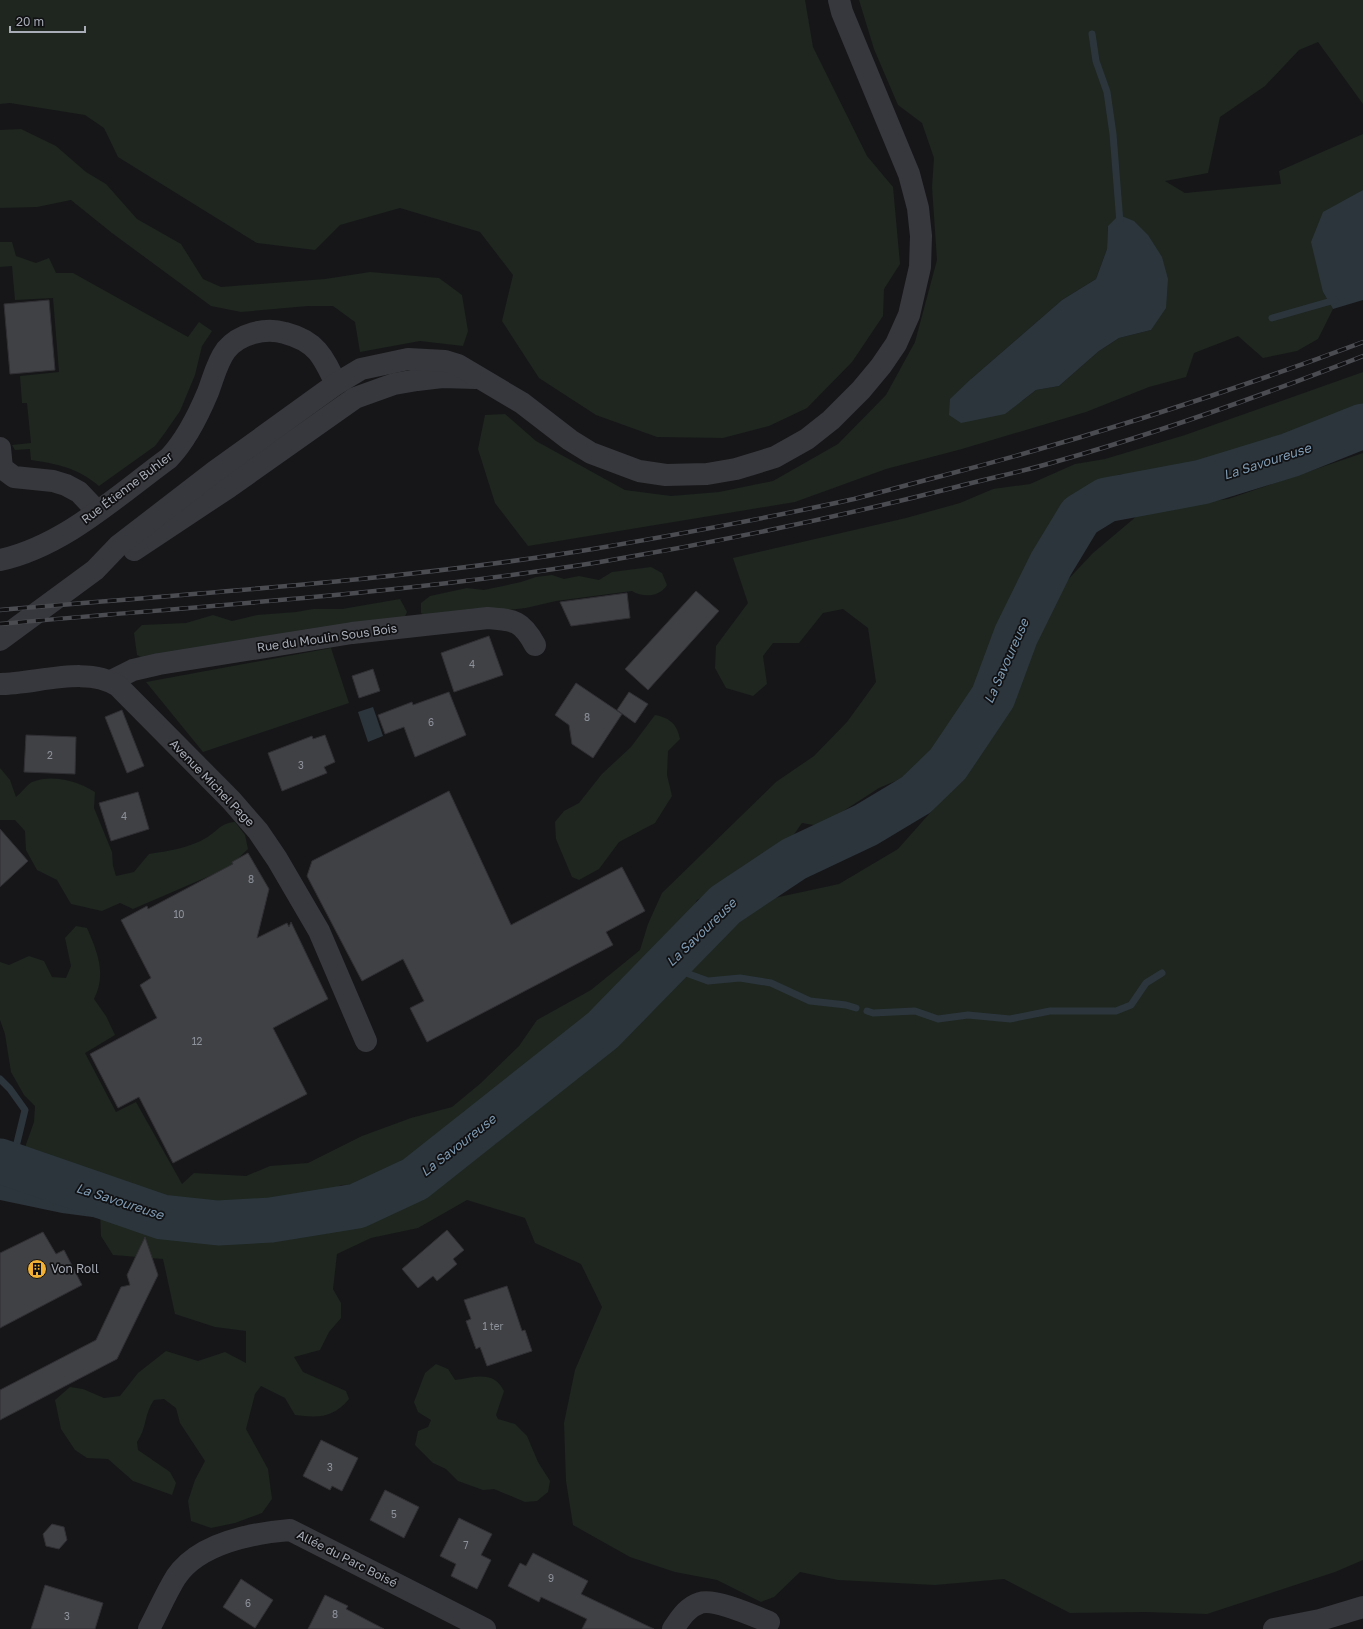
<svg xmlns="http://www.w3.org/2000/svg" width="1363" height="1629" viewBox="0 0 1363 1629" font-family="'Golos Text',sans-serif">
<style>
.green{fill:#1e261f;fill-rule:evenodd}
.water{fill:#2c353c}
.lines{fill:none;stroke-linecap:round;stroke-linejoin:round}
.stream{stroke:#2c353c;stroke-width:7}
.river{stroke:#2c353c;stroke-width:45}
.building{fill:#404145;stroke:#303034}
.minor{stroke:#37383d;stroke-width:22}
.tertiary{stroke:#37383d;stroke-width:22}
.rail-casing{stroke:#4a4c52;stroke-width:4.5}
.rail{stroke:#111113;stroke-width:3;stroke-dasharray:9;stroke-linecap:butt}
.labels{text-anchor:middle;stroke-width:3.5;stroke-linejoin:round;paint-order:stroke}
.number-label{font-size:10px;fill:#8e929b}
.street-label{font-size:12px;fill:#a8adb8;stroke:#111113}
.poi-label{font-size:12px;fill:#a8adb8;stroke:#111113;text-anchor:start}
.water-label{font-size:13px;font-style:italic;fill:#7f9bb3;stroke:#111113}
</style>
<rect width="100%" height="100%" fill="#161618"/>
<g class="green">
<polygon points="0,0 805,0 813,47 867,156 893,187 900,264 884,289 883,316 852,362 807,408 769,426 723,438 657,437 596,415 539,378 502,321 513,275 480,232 400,208 340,225 315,250 257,243 118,157 104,128 85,115 10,103 0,104"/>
<path d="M859 0H1363V104L1318 42 1299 50 1265 86 1220 117 1208 173 1165 181 1185 193 1281 184 1279 171 1363 134V190L1352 198 1323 292 1333 309 1318 339 1297 351 1263 358 1238 336 1194 353 1186 377 1149 387 1086 412 962 449 886 469 795 502 528 546 495 503 478 449 485 415 505 414 536 441 625 490 671 496 719 492 773 481 838 444 886 395 915 342 937 260 932 187 934 158 922 123 898 105 874 49ZM1108 226 1151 330 1119 338 1099 351 1059 386 1036 390 1022 401 971 379 1062 300 1096 279 1107 249Z"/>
<polygon points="21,129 56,146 86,172 106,184 137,219 181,244 203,279 221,287 325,279 370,272 439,278 462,295 468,331 463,346 420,341 360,352 355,322 333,306 308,306 241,312 211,306 112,233 71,200 37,207 0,208 0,130"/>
<path d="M0 242H12L16 256 36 263 49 258 56 273H73L188 337 199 322 212 331 202 346 195 375 180 411 164 434 155 446 99 486C78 468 58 464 31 460L30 449 15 450 12 445 31 443 27 403H22L20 376 59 372 53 298 15 300 12 266 0 267Z"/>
<path d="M1363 372V419L1331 426 1301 442 1275 444 1236 456 1172 479 1145 480 1121 474 1093 483 1073 499 1050 547 1020 585 1019 610 1005 641 989 669 985 690 942 746 912 774 879 788 845 810 825 827 802 823 783 850 718 890 697 900 681 933 661 959 644 968 603 1010 559 1047 496 1093 465 1123 407 1165 365 1184 341 1185 315 1199 286 1196 217 1206 173 1210 149 1198 135 1200 164 1225 198 1230 245 1213 281 1212 323 1228 368 1218 396 1203 439 1174 608 1041 724 929 765 900 839 884 898 849 953 787 1061 587 1093 553 1144 510 1228 499 1363 453V1560L1335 1572 1207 1614 1145 1612 1070 1613 1004 1579 935 1585 838 1580 800 1572 774 1597 761 1602 717 1580 675 1572 630 1557 573 1525 566 1481 564 1423 575 1370 602 1307 581 1264 535 1243 525 1218 467 1200 418 1228 371 1238 337 1254 333 1289 341 1303V1318L329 1332 320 1350 294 1357 303 1372 346 1391 349 1399C333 1418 319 1418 295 1415L285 1398 261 1386 255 1394 246 1429 268 1469 272 1499 262 1513 235 1523 211 1528 191 1521 188 1501 195 1480 205 1461 180 1423 176 1408 164 1399 154 1400C144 1414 147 1428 137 1442L138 1450 170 1472 176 1483 172 1495 133 1481 108 1459 87 1458 75 1450 61 1429 55 1400 70 1387 83 1389 104 1398 120 1396 138 1373 166 1351 198 1361 225 1352 246 1363V1331L215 1327 175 1314 163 1259 113 1255 101 1236 100 1209 120 1193 123 1187 94 1173 24 1150 34 1122 35 1106 24 1095 11 1072 5 1034 0 1020V962L9 965 29 956 44 961 52 977 66 978 71 966 65 938 76 926 87 928C97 951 107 974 94 999L106 1016 115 1035 85 1053 116 1112 136 1102 182 1184 194 1173 246 1176 270 1166 308 1163 362 1136 411 1118 452 1107 481 1083 519 1046 537 1020 591 990 640 950 648 924 662 893 776 782 814 756 847 722 876 682 868 628 843 609 823 613 799 643H773L763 656 767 684 753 696 726 688 715 668 716 646 748 603 733 558 906 518 960 503 993 489 1030 484 1075 464 1105 459 1185 435Z"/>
<path d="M651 567 662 573 667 585C660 597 643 598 632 591L556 601 526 608 465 615 429 618 421 613V603L430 596 467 588 484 590 521 582 536 577 552 575 564 579 579 576 599 580 612 572Z"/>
<polygon points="400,599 407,612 403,621 148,661 137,655 134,633 142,625 186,623 213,615 232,621 257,615 296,612 313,609 342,609"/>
<polygon points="331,648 349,703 203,752 146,682"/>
<path d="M655 715C670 718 677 724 680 739L668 751 667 775 672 796 655 823 619 842 599 869 579 880 572 877 556 839 555 822 564 811 579 803 602 774 631 747Z"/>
<path d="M0 768 10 780 16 797C21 793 27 785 32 782 53 774 77 781 95 792L94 808 112 852 113 866 116 876 134 872 149 854C168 851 189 848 206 838 218 831 220 823 235 822L245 835 248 849 228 868 133 909 120 903 102 911 71 904 57 880 37 870 26 850 25 831 15 820H0Z"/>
<path d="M436 1364 448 1369 455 1380C475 1377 494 1370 504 1391L496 1415 498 1419 515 1424 527 1436 538 1462 550 1481 548 1492 537 1501 525 1502 494 1489 483 1490 458 1481 446 1469 433 1463 415 1445 418 1431 428 1427 431 1420 418 1412 414 1402 425 1373Z"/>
</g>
<g class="water">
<polygon points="1363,190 1363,300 1333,309 1323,292 1311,242 1323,212"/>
<polygon points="1119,215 1134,221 1148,235 1162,257 1168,279 1166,308 1151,330 1119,338 1099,351 1059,386 1036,390 1005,414 961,423 949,415 950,399 971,379 1062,300 1096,279 1107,249 1108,226"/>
<polygon points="373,707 383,736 368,742 358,712"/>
<polygon points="0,1142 94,1173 123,1187 120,1193 100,1209 100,1218 62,1213 0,1200"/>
</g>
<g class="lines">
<g class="stream">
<polyline points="1092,34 1096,61 1107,92 1113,134 1120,223"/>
<polyline points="1272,318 1335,300"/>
<polyline points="667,966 708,981 740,978 771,983 810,1001 846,1005 856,1008"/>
<polyline points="867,1011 873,1013 915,1011 938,1019 968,1015 1010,1019 1050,1011 1116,1011 1131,1005 1146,983 1162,973"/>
<polyline points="0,1079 10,1089 25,1110 14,1155"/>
</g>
<polyline class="river" points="0,1161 162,1217 218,1223 271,1220 357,1206 415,1179 603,1030 725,905 794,859 866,825 916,795 948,764 993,697 1016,635 1051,564 1080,516 1106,500 1202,482 1290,455 1363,426"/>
</g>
<g class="building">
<polygon points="49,300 55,370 10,374 4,304"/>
<polygon points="696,591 719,611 648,690 625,669"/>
<polygon points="627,593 630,618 571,626 560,602"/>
<polygon points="489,636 503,675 454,692 441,653"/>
<polygon points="373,669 380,691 359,698 352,676"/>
<polygon points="576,683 622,714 593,758 572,744 569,725 555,715"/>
<polygon points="449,692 466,735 415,757 404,727 385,734 378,715 412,702 413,705"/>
<polygon points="629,692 648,704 635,723 617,710"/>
<polygon points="122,710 144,766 127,773 105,717"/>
<polygon points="26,735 76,737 75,774 24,772"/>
<polygon points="325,735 335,762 324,767 327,773 282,791 268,753 312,736 313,739"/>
<polygon points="449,791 511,925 622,867 645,911 606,932 613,945 427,1042 410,1008 424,1001 403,959 362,981 307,876 312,861"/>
<polygon points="138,792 149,829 111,841 99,803"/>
<polygon points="0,829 28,861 0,887"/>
<polygon points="248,853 269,889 257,938 287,923 289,927 291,922 328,999 273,1028 307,1094 173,1163 139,1097 118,1108 90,1054 157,1018 140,985 151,978 121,920 147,906 148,909 233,864 232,862"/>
<polygon points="447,1230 464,1250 453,1259 457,1264 437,1281 433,1276 418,1288 402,1269"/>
<polygon points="43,1232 56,1254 64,1250 82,1285 0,1328 0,1253"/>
<polygon points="145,1237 158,1275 117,1359 0,1420 0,1390 96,1340 121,1287 130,1285 127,1275"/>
<polygon points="507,1286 522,1331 525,1330 532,1351 487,1366 480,1347 476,1349 466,1321 471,1319 464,1300"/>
<polygon points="321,1440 358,1458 342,1491 332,1486 330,1490 303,1476"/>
<polygon points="385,1490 419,1507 404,1538 370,1520"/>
<polygon points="459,1518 492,1534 481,1555 491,1560 477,1589 451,1576 456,1564 440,1556"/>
<polygon points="52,1524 64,1527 67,1540 59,1549 46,1546 43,1534"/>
<polygon points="533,1553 588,1581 581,1594 654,1629 582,1629 587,1619 541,1597 539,1602 508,1586 520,1563 526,1566"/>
<polygon points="241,1579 273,1600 255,1628 223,1607"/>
<polygon points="45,1585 103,1603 95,1629 31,1629"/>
<polygon points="325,1595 348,1606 346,1609 384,1629 308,1629"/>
</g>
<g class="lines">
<g class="minor">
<polyline points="0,448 2,468 14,477 53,481 66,485 79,492 97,511"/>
<path d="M0 560C64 546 117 496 169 458 186 440 198 416 208 392 213 379 217 362 226 350 239 334 265 327 285 333 316 341 323 356 336 384"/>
<path d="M111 681 133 670 159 664 352 633 488 618C515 620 522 621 535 645"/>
<path d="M0 684C36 684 87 665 118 686L231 800 258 831 277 859 319 931 366 1041"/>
<path d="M149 1629C158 1612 166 1593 176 1577 199 1543 253 1533 290 1530L485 1629"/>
<path d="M673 1629C680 1619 687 1607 700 1603 714 1598 754 1616 769 1622"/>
<polyline points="1274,1629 1320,1620 1363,1607"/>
</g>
<g class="tertiary">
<polyline points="134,550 229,487 355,398 394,384 417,380 442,377 476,378"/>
<polyline points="0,640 95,570 118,546 214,472 336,384 361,369 408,359 445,361 458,365 522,403 570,440 591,453 639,471 666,475 707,474 736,469 775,457 807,439 831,420 861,390 881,366 896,344 909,315 920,267 921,236 918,208 909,174 842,12 839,0"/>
</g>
<defs>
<g id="rail">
<path d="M0 610C197 593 397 581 593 549 680 534 768 518 854 499 886 491 918 482 949 474 1090 437 1227 393 1363 342"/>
<path d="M0 624C200 606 401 594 600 562 719 542 838 517 956 487 990 478 1025 471 1058 461 1161 432 1263 395 1363 356"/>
</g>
</defs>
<use href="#rail" class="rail-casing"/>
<use href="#rail" class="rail"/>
</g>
<defs>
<symbol id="building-disc" viewBox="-11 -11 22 22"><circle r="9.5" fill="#f2b134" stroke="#111113"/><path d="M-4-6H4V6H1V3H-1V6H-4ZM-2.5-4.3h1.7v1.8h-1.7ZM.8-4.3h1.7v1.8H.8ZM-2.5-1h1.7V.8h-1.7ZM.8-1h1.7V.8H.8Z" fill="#111"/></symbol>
</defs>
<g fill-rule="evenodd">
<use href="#building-disc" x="26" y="1258" width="22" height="22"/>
</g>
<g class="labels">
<g class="number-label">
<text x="472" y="668">4</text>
<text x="587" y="721">8</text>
<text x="431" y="726">6</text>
<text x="50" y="759">2</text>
<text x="301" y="769">3</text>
<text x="124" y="820">4</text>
<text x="251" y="883">8</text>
<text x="179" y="918">10</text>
<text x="197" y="1045">12</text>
<text x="493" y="1330">1 ter</text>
<text x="330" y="1471">3</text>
<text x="394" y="1518">5</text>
<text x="466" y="1549">7</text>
<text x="551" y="1582">9</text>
<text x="248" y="1607">6</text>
<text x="335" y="1618">8</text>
<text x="67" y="1620">3</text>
</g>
<g class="street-label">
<text transform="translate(127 488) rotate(-37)" y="4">Rue Étienne Buhler</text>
<text transform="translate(327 638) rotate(-8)" y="4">Rue du Moulin Sous Bois</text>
<text transform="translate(212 783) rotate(46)" y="4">Avenue Michel Page</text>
<text transform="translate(347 1559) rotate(27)" y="4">Allée du Parc Boisé</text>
</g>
<g class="poi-label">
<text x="51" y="1273">Von Roll</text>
</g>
<g class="water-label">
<text transform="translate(1267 461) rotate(-18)" y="5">La Savoureuse</text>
<text transform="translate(1006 661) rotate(-66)" y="5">La Savoureuse</text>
<text transform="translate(701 932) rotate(-44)" y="5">La Savoureuse</text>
<text transform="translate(458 1145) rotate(-38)" y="5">La Savoureuse</text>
<text transform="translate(120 1201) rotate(18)" y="5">La Savoureuse</text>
</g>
</g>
<path d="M10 26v6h75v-6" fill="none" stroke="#a8adb8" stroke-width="2"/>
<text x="16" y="26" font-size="12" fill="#a8adb8" stroke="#111113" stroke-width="3" paint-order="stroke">20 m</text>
</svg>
